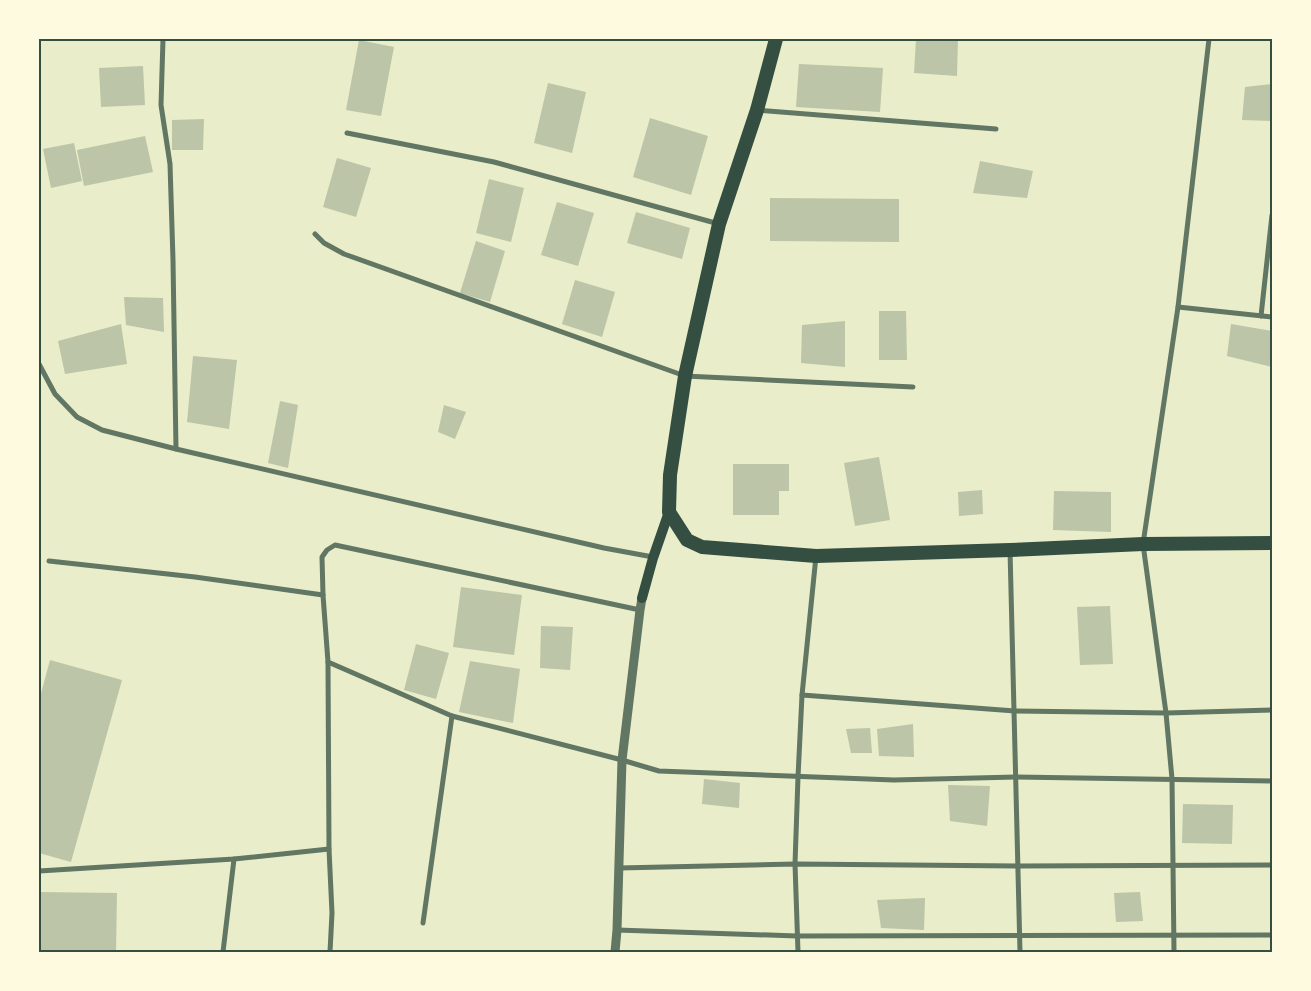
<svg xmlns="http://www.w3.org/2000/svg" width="1311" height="991" viewBox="0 0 1311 991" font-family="'Golos Text',sans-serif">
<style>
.building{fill:#bcc5a7}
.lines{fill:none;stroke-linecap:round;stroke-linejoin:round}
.minor{stroke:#617663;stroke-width:5}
.tertiary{stroke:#617663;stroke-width:9}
.secondary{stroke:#344e41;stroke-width:10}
.trunk{stroke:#344e41;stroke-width:14}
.neatline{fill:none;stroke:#344e41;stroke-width:2}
</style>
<rect width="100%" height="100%" fill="#e9edc9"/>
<g class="building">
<polygon points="916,39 958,39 957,76 914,73"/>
<polygon points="359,40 394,47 381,116 346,110"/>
<polygon points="799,64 883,68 880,112 796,107"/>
<polygon points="143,66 145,105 101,107 99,68"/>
<polygon points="548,83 586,92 572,153 534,143"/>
<polygon points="1272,84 1272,121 1242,120 1245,87"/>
<polygon points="650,118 708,136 691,195 633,177"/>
<polygon points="204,119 203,150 172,150 172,120"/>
<polygon points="145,136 153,172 84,186 77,150"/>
<polygon points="74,143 82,181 51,188 43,149"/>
<polygon points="337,158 371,168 356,217 323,207"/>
<polygon points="980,161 1033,171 1027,198 973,193"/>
<polygon points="489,179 524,188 511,242 476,233"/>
<polygon points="770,198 899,199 899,242 770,241"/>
<polygon points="557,202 594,213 578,266 541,255"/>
<polygon points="636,212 690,228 682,259 627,243"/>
<polygon points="476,241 505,251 490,302 460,293"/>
<polygon points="575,280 615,292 602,337 562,324"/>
<polygon points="124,297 163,298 164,332 126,325"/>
<polygon points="879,311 906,311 907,360 879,360"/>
<polygon points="845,321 845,367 801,363 802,325"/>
<polygon points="121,324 127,364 65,374 58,341"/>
<polygon points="1231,324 1272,331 1272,367 1227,356"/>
<polygon points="193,356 237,360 229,429 187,422"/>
<polygon points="280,401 298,405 288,468 268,463"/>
<polygon points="444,405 466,412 455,439 438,432"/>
<polygon points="879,457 890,520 855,526 844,463"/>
<polygon points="733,464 789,464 789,491 779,491 779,515 733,515"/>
<polygon points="982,490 983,514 959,516 958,492"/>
<polygon points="1054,491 1111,492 1111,532 1053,530"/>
<polygon points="461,587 522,595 514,655 453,647"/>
<polygon points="1110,606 1113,664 1080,665 1077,607"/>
<polygon points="541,626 573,627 570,670 540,668"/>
<polygon points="416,644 449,653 436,699 404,690"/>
<polygon points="50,660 122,680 71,862 39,853 39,701"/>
<polygon points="470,661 520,669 513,723 459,712"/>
<polygon points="913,724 914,757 879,756 877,729"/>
<polygon points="870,728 872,753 851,753 846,729"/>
<polygon points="704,779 740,783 739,808 702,804"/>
<polygon points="948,785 990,786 987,826 950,821"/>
<polygon points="1183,804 1233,805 1232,844 1182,843"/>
<polygon points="39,892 117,893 116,952 39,952"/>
<polygon points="1140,892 1143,921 1116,922 1114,893"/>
<polygon points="925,898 924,930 881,928 877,900"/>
<polygon points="881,950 881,952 832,952 832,951"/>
</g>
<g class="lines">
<g class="minor">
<polyline points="163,39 161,105 170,164 173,260 176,449"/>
<polyline points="757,110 996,129"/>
<polyline points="347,133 494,162 719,224"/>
<polyline points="315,234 324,243 344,254 685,376 913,387"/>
<polyline points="1178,307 1272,317"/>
<polyline points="1261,316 1272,215"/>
<polyline points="39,364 55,394 77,417 102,430 176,449 604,548 653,557"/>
<polyline points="1010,550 1020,952"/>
<polyline points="49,561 195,577 323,595"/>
<polyline points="328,662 452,716 622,760 659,771 894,780 1016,777 1272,781"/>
<polyline points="802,695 1015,711 1166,713 1272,710"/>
<polyline points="619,868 795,864 1018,866 1272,865"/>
<polyline points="39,871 234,859 329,849"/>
<polyline points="423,923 452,716"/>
<polyline points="617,930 797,936 1272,935"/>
<polyline points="223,952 234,859"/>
<polyline points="330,952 332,913 329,849 328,662 323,595 322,557 327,550 335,545 640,610"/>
<polyline points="798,952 795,864 798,777 802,695 816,556"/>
<polyline points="1174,952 1172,779 1166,713 1143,544 1178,307 1209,39"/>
</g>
<polyline class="tertiary" points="615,952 617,930 622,760 640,610 642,598"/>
<polyline class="secondary" points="642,598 653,558 669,512"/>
<polyline class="trunk" points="776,39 757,110 719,224 685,376 670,475 669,512 687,540 702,547 816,556 1010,550 1143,544 1272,543"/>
</g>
<rect width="1311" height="991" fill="none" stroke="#fefae0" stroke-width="80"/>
<rect x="40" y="40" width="1231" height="911" class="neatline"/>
</svg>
